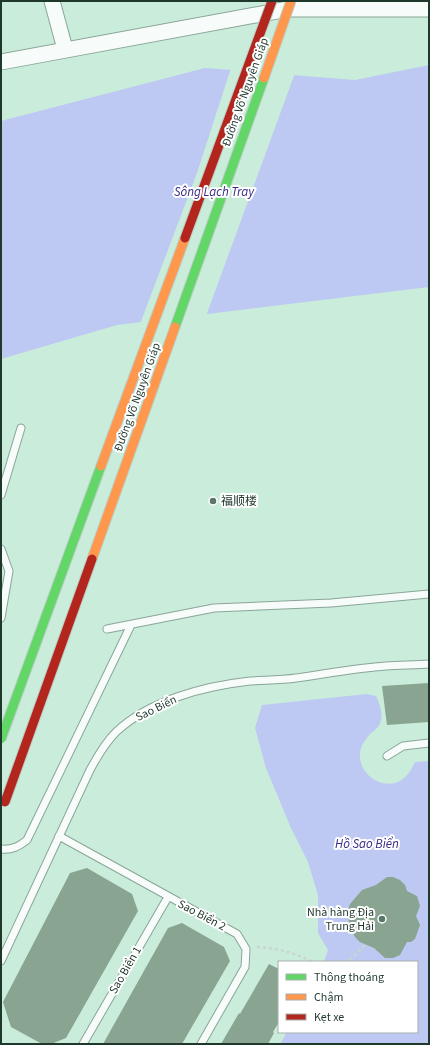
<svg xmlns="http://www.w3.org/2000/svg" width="430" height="1045" viewBox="0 0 430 1045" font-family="'Source Sans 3','Noto Sans SC',sans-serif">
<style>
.water{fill:#bdc9f2}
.pier{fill:#caecdb}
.building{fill:#89a490}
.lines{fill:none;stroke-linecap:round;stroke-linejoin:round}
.lane-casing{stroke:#8aa598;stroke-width:9}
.street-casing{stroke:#8aa598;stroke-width:17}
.path{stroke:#cbd5d0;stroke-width:2.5;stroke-dasharray:3 3;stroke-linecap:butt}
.lane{stroke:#f7fcfa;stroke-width:7}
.street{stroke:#f7fcfa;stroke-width:15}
.fast-bridge-casing{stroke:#bbccc4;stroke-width:11;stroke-linecap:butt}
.slow-bridge-casing{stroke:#bbccc4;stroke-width:11;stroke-linecap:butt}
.jam-bridge-casing{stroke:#bbccc4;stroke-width:11;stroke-linecap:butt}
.fast-bridge{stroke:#63d668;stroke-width:9}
.slow-bridge{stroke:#ff974d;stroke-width:9}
.jam-bridge{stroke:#b3261e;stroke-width:9}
.poi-dot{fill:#5b7769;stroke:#fff;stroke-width:1.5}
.labels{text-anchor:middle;stroke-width:4;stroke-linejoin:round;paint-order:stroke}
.street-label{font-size:12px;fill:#1f382c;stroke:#fff}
.poi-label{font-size:12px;fill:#1f382c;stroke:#fff;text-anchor:start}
.water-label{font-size:13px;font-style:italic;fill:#392c88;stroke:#fff}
</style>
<rect width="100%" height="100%" fill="#caecdb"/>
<g class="water">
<polygon points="429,65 429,287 117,325 1,359 1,121 205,68 355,80"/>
<path d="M367 694 376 696C379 703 383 712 381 720 380 729 370 732 366 739 359 747 358 759 363 768 366 774 372 779 379 782 386 784 393 785 400 781 408 776 411 770 415 762L429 761V1044H280L287 1032H417V962H324L328 950 318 933V895L308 862 291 828 266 768 255 728 262 705Z"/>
</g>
<polygon class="pier" points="231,68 295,73 206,316 140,324 197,173"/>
<g class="building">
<polygon points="429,683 429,722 387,725 382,686"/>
<polygon points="87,868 132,894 138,911 66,1038 51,1044 42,1044 11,1027 3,1002 70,873"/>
<polygon points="387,877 393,877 400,880 405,885 407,891 417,896 420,906 416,916 420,925 415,939 411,942 407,942 400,955 393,958 385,958 374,948 360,942 355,937 351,930 347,914 350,904 362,890 376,885"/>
<polygon points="182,923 224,947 230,961 182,1044 103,1044 168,928"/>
<polygon points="269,964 279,969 279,1022 273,1032 274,1033 268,1044 221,1044 239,1013 240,1014"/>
</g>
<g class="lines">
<defs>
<g id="lane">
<polyline points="1,495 21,428"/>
<polyline points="1,549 9,571 1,618"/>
<polyline points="107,629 214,608 331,603 429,594"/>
<polyline points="387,756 403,746 429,743"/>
<polyline points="59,836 237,934 246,949 245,967 201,1044"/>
<path d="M1 849C12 850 18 847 27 840L131 625"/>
<path d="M1 961 90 770C97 757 105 743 116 732 150 700 205 686 250 681 265 680 281 680 296 678 326 674 356 668 386 666 400 665 415 665 429 664"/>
<polyline points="83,1044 168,897"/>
</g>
<g id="street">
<polyline points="52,1 65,49"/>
<polyline points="1,62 288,9 429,9"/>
</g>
</defs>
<use href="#lane" class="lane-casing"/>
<use href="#street" class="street-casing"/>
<g class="path">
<path d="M257 947C277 948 295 953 313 962"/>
<polyline points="344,962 352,958 365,945"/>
</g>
<use href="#lane" class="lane"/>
<use href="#street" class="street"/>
<defs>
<g id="fast-bridge">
<polyline points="175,327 264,78"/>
<polyline points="1,739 101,466"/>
</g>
<g id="slow-bridge">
<polyline points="264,78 291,1"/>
<polyline points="101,466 185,238"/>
<polyline points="92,559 175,327"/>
</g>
<g id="jam-bridge">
<polyline points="185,238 272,1"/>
<polyline points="5,802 92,559"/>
</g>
</defs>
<use href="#fast-bridge" class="fast-bridge-casing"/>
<use href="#slow-bridge" class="slow-bridge-casing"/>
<use href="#jam-bridge" class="jam-bridge-casing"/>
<use href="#fast-bridge" class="fast-bridge"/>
<use href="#slow-bridge" class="slow-bridge"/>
<use href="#jam-bridge" class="jam-bridge"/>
</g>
<g class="poi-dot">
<circle cx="213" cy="501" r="4"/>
<circle cx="382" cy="919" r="4"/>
</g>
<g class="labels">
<g class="street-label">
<text transform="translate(245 92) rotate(-70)" y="4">Đường Võ Nguyên Giáp</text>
<text transform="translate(137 397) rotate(-70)" y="4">Đường Võ Nguyên Giáp</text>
<text transform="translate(156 708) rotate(-26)" y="4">Sao Biển</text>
<text transform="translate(202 915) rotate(28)" y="4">Sao Biển 2</text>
<text transform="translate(125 970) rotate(-60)" y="4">Sao Biển 1</text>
</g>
<g class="poi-label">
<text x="221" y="505">福顺楼</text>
<text x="374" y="916" text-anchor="end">Nhà hàng Địa<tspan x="374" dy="14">Trung Hải</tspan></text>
</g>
<g class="water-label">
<text x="214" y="196">Sông Lạch Tray</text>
<text x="367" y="848">Hồ Sao Biển</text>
</g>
</g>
<rect width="430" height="1045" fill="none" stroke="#1f382c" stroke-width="4"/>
<rect x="278" y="961" width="140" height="72" fill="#ffffff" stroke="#a5afab"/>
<rect x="286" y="974" width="20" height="6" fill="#63d668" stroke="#a5afab"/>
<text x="314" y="981" font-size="12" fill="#1f382c">Thông thoáng</text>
<rect x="286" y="994" width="20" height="6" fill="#ff974d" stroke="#a5afab"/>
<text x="314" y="1001" font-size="12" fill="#1f382c">Chậm</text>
<rect x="286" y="1014" width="20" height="6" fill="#b3261e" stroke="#a5afab"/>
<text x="314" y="1021" font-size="12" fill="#1f382c">Kẹt xe</text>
</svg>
